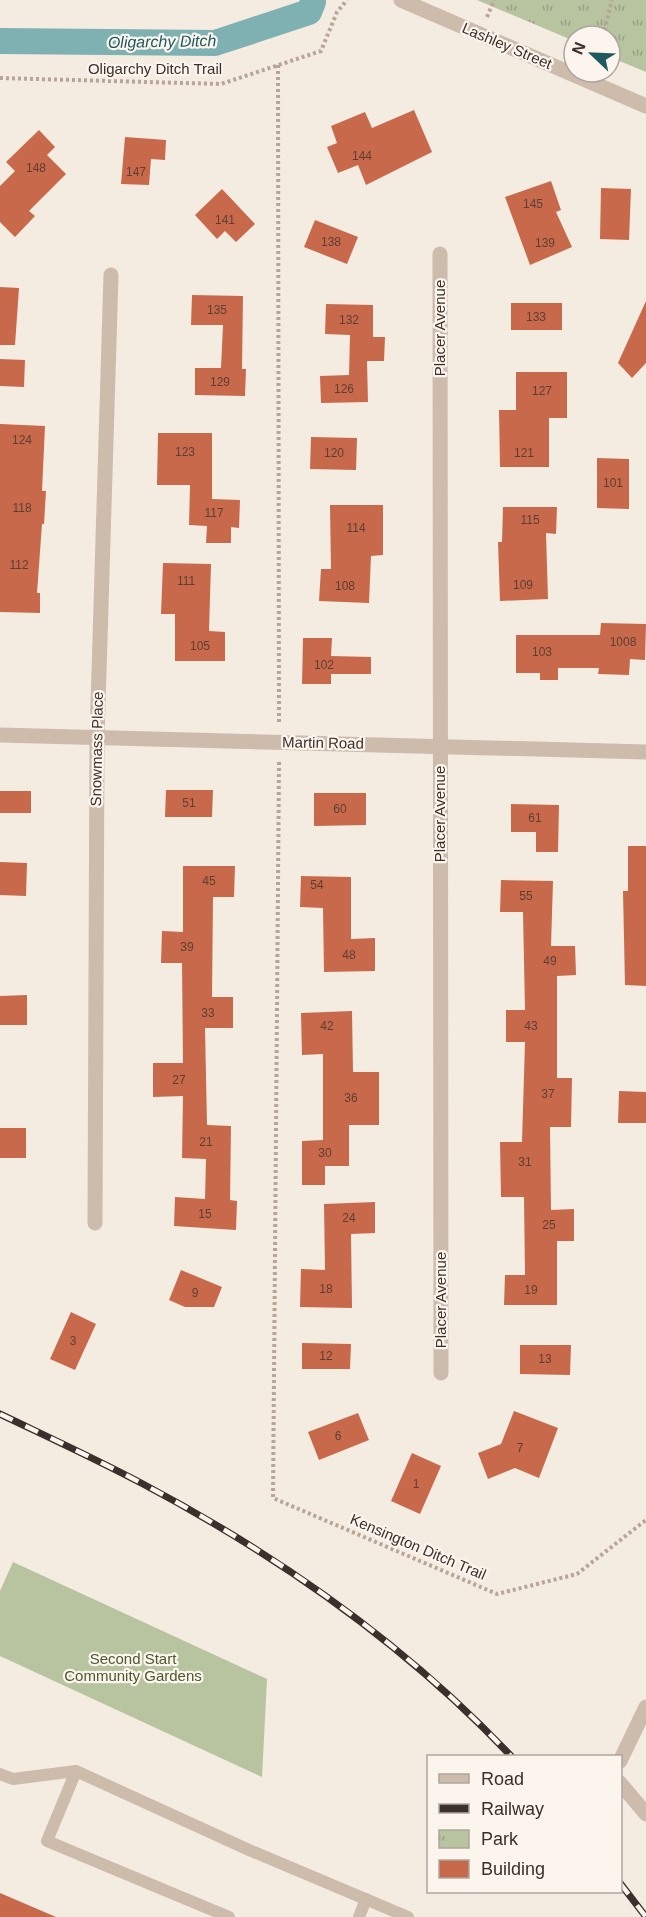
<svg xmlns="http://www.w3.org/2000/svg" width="646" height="1917" viewBox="0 0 646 1917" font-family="Arial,sans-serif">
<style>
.green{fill:#b8c4a0}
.park{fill:url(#park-tufts)}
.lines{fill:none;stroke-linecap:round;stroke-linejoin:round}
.canal{stroke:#7fb0b2;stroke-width:26}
.building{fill:#c8694b}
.path{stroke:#b9a596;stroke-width:4;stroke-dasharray:3 3;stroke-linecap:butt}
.service{stroke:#cdbbac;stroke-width:12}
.minor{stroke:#cdbbac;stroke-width:15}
.tertiary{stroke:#cdbbac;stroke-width:15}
.rail-casing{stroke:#3b302b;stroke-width:7}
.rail{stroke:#fbf5ee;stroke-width:4.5;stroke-dasharray:14;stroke-linecap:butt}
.labels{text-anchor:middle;stroke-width:4.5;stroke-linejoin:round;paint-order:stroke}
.number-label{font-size:12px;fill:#5e3e33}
.street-label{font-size:15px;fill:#3b302b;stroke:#fbf5ee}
.park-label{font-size:15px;fill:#4a5a2e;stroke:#fbf5ee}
.water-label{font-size:16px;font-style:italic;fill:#1f5a5e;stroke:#fbf5ee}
</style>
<defs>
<pattern id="park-tufts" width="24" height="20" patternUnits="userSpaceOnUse" patternTransform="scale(1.5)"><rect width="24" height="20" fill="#b8c4a0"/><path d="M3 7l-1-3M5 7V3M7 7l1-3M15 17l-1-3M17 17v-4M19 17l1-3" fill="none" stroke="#97a083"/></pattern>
</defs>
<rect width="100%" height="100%" fill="#f4ebe1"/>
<polygon class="green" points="13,1562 267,1679 262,1777 0,1656 0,1591"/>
<polygon class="park" points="477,0 646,0 646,72 610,57 610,36 574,36 574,41"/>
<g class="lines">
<polyline class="canal" points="0,41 215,43 309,12 313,2"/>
</g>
<g class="building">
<polygon points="414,110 432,152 366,185 358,165 338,173 327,147 337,143 331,126 365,112 372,128"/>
<polygon points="39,130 55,147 47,155 66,174 29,211 35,216 15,237 0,222 0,186 15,171 6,162"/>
<polygon points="125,137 166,140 165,160 151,159 149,185 121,184"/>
<polygon points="551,181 561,210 556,212 572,247 530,265 505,197"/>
<polygon points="601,188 631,189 629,240 600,239"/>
<polygon points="222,189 255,224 236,242 225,231 217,239 195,215"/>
<polygon points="315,220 358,237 347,264 304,247"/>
<polygon points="0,287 19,288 15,345 0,345"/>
<polygon points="192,295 243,296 242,369 246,369 245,396 195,395 195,368 221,368 223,325 191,325"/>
<polygon points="646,301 646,363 632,378 618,363"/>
<rect x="511" y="303" width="51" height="27"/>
<polygon points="326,304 373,305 373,337 385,337 384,361 367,361 368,402 321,403 320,376 349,375 350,335 325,334"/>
<polygon points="0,359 25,360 24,387 0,386"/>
<polygon points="516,372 567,372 567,418 549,418 549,467 500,467 499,410 516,410"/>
<polygon points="0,424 45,426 42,491 46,491 44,524 42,524 37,593 40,593 40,613 0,612"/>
<polygon points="158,433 212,433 212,499 240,500 239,528 231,527 231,543 206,543 207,526 189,525 190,485 157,485"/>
<polygon points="311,437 357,438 356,470 310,469"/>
<polygon points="597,458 629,459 629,509 597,508"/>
<polygon points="330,505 383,505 383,555 371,556 369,603 319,601 321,569 331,569"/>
<polygon points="503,507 557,507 556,534 546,533 548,599 500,601 498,542 502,542"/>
<polygon points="163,563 211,564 209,631 225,632 225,661 175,661 175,614 161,614"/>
<polygon points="601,623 646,624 645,660 630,659 629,675 598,674 599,668 558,668 558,680 540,680 540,673 516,673 516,635 600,635"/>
<polygon points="303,638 332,638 331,656 371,657 371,674 331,674 331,684 302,684"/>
<polygon points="166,790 213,790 212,817 165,817"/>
<rect x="0" y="791" width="31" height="22"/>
<polygon points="314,793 366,793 366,825 314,826"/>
<polygon points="511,804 559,805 558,852 536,852 536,832 511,832"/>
<polygon points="628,846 646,846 646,986 625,985 623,891 628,891"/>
<polygon points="0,862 27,863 26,896 0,895"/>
<polygon points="183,866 235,866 234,897 213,897 212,997 233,997 233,1028 205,1028 207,1125 231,1126 230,1200 237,1201 236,1230 174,1226 175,1197 205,1199 206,1159 182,1158 183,1096 153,1097 153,1063 183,1063 182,963 161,963 162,931 183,932"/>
<polygon points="301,876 351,877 351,939 375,938 375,971 324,972 323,908 300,907"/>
<polygon points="501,880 553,881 551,946 575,946 576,975 557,976 557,1078 572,1078 571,1127 550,1127 551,1210 574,1209 574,1241 557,1241 557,1305 504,1305 505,1275 525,1275 524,1197 501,1197 500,1142 522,1142 525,1042 506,1042 506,1010 525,1010 523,912 500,912"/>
<polygon points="27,995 27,1025 0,1025 0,996"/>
<polygon points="352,1011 353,1072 379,1072 379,1125 349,1125 349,1166 325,1166 325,1185 302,1185 302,1141 323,1140 323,1054 302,1055 301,1013"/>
<polygon points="619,1091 646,1092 646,1123 618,1123"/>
<rect x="0" y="1128" width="26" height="30"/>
<polygon points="375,1202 375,1233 351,1234 352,1308 300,1307 301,1269 325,1270 324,1204"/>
<polygon points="181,1270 222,1287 214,1307 185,1307 169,1300"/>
<polygon points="71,1312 96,1324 75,1370 50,1359"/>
<polygon points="302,1343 351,1344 350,1369 302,1369"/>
<polygon points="520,1345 571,1345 570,1375 520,1374"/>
<polygon points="514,1411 558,1428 539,1478 515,1468 488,1479 478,1453 501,1444"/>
<polygon points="358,1413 369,1440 319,1460 308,1432"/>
<polygon points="412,1453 441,1466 420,1514 391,1501"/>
<polygon points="0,1893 56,1917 0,1917"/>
</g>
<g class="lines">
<g class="path">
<polyline points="487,17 494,0"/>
<polyline points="603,36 612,0"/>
<polyline points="278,65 279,724"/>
<polyline points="0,78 221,84 321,51 337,12 347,0"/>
<polyline points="279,762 273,1498 497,1594 577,1574 646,1520"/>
</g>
<g class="service">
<polyline points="0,1774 13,1779 76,1771"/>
<polyline points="229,1917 47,1841 76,1771 249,1850 408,1917"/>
<polyline points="359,1917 366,1899"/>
</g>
<g class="minor">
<polyline points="440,254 441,1373"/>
<polyline points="0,735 646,752"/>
<polyline points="95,1223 97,738 111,275"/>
<polyline points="620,1761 646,1707"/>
<polyline points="620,1783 646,1814"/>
</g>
<polyline class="tertiary" points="401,0 646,106"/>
<defs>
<g id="rail">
<path d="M0 1414C48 1437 96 1459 143 1484 279 1556 405 1644 511 1756"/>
<polyline points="620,1883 646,1917"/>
</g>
</defs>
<use href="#rail" class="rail-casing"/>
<use href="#rail" class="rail"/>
</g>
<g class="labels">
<g class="number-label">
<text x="362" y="160">144</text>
<text x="36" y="172">148</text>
<text x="136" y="176">147</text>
<text x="533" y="208">145</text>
<text x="225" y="224">141</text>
<text x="331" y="246">138</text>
<text x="545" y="247">139</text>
<text x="217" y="314">135</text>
<text x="536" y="321">133</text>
<text x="349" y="324">132</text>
<text x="220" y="386">129</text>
<text x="344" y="393">126</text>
<text x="542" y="395">127</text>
<text x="22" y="444">124</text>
<text x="185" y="456">123</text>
<text x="334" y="457">120</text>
<text x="524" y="457">121</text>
<text x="613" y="487">101</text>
<text x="22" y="512">118</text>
<text x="214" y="517">117</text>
<text x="530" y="524">115</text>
<text x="356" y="532">114</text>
<text x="19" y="569">112</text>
<text x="186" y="585">111</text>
<text x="523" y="589">109</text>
<text x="345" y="590">108</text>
<text x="623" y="646">1008</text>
<text x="200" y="650">105</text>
<text x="542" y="656">103</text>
<text x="324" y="669">102</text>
<text x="189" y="807">51</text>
<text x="340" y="813">60</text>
<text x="535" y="822">61</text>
<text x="209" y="885">45</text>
<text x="317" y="889">54</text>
<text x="526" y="900">55</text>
<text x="187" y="951">39</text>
<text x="349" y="959">48</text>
<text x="550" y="965">49</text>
<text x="208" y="1017">33</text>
<text x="327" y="1030">42</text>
<text x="531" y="1030">43</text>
<text x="179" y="1084">27</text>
<text x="548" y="1098">37</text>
<text x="351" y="1102">36</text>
<text x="206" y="1146">21</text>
<text x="325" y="1157">30</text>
<text x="525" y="1166">31</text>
<text x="205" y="1218">15</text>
<text x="349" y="1222">24</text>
<text x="549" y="1229">25</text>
<text x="326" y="1293">18</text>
<text x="531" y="1294">19</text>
<text x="195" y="1297">9</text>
<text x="73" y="1345">3</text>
<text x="326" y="1360">12</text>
<text x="545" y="1363">13</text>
<text x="338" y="1440">6</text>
<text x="520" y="1452">7</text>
<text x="416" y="1488">1</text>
</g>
<g class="street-label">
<text transform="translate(507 46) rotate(23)" y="5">Lashley Street</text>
<text x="155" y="74">Oligarchy Ditch Trail</text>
<text transform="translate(440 328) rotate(-90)" y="5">Placer Avenue</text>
<text transform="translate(323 743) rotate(1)" y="5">Martin Road</text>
<text transform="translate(97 749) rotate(-89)" y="5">Snowmass Place</text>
<text transform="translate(440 814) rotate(-90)" y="5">Placer Avenue</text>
<text transform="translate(441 1300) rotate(-90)" y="5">Placer Avenue</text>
<text transform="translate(418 1547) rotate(23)" y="5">Kensington Ditch Trail</text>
</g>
<g class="park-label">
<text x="133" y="1664">Second Start<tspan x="133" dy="17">Community Gardens</tspan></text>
</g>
<g class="water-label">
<text transform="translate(162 41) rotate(-1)" y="6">Oligarchy Ditch</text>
</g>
</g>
<rect x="427" y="1755" width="195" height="138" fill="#fbf5ee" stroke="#aea6a0" stroke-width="1.5"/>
<rect x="439" y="1774" width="30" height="9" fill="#cdbbac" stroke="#aea6a0" stroke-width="1.5"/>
<text x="481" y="1785" font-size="18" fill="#3b302b">Road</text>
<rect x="439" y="1804" width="30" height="9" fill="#3b302b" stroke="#aea6a0" stroke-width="1.5"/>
<text x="481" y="1815" font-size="18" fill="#3b302b">Railway</text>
<rect x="439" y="1830" width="30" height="18" fill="url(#park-tufts)" stroke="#aea6a0" stroke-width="1.5"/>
<text x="481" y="1845" font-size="18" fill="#3b302b">Park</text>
<rect x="439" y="1860" width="30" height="18" fill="#c8694b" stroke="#aea6a0" stroke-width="1.5"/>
<text x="481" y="1875" font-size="18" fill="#3b302b">Building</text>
<g transform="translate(592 54) rotate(293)"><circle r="28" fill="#fbf5ee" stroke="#aea6a0" stroke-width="1.5"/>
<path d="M0-4.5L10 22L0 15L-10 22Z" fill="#1f5a5e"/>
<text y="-9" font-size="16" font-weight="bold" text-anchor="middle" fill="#3b302b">N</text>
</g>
</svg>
